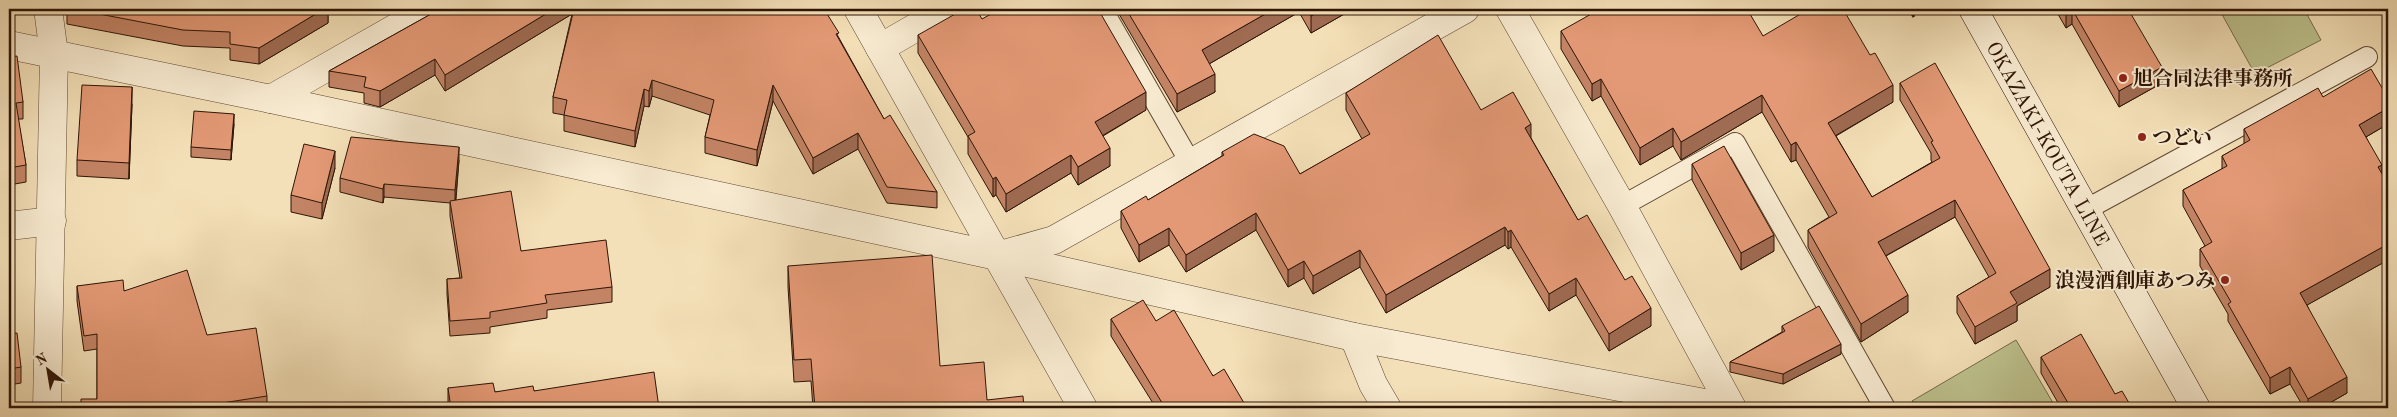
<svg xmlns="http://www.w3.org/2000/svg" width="2397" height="417" viewBox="0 0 2397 417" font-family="'Old Standard TT','Noto Serif JP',serif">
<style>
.green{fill:#bdc28e;stroke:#756b4a}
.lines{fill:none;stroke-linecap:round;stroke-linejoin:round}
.service-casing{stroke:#5f4732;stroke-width:22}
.minor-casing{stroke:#5f4732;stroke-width:29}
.tertiary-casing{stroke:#5f4732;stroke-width:29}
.secondary-casing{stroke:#2d1406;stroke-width:29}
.path{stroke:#2d1406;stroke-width:3;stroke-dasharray:4 2.5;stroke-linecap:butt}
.service{stroke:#f8ebd1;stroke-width:20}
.minor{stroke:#f8ebd1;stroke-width:28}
.tertiary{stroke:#f8ebd1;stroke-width:28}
.secondary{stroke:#f8ebd1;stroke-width:28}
.wall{fill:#c38465;stroke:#2d1406}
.shaded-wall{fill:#9f6b52;stroke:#2d1406}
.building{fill:#e39975;stroke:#2d1406}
.poi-dot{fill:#8f2418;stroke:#f8ebd1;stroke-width:2}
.labels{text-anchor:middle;stroke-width:4;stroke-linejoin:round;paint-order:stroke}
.poi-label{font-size:20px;font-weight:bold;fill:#2d1406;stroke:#f8ebd1;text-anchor:start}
.street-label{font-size:20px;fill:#2d1406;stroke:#f8ebd1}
</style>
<rect width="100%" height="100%" fill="#f4e0b8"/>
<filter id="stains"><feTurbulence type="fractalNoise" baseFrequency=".004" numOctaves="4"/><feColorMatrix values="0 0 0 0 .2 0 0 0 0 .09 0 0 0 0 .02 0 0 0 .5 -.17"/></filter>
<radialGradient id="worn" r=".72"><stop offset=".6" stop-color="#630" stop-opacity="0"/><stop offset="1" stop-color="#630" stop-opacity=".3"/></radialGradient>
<g class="green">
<polygon points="2219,9 2304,9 2321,40 2255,74"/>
<polygon points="2016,340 2056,408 1916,408 1912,401"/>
</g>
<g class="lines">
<defs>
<g id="service">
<polyline points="1102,9 1190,162"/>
<polyline points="1622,206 1735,143 1885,408"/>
<polyline points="2087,209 2367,57"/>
</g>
<g id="minor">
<polyline points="858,9 997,256 1054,240 1465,9"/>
<polyline points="1510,9 1622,206 1732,408"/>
<polyline points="880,48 948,9"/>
<polyline points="271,99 429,9"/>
<polyline points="9,226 52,221"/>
<polyline points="1354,337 1373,384 1387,408"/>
<polyline points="47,408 54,54 48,9"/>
</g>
<g id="tertiary">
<polyline points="9,45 271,99 997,256 1354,337 1731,408"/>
<polyline points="997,256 1083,408"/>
</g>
<g id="secondary">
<path id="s1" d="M1973 9 2196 408"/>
</g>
</defs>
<use href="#service" class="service-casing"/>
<use href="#minor" class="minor-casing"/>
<use href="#tertiary" class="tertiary-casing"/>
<use href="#secondary" class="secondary-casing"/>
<polyline class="path" points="1909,9 1914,17"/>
<use href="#service" class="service"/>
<use href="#minor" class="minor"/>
<use href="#tertiary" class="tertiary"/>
<use href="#secondary" class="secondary"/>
</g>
<g class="wall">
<polygon points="67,9 328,9 328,23 259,64 230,60 230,48 183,46 67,24"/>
<polygon points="440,9 824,9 839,38 884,119 937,192 937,208 887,203 858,149 813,174 773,101 757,166 705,153 705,137 710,115 652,96 649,107 644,106 635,147 564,131 564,115 553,113 553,97 572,14 445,91 435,75 380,107 364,103 364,93 329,87 329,71"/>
<polygon points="1116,9 1353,9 1311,33 1299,12 1209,64 1215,92 1177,112"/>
<polygon points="2055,9 2122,9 2162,83 2119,107 2072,24 2066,28"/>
<polygon points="982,19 1146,110 1103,136 1110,166 1078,185 1071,173 1006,212 996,195 993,197 968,154 968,137 918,53 918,35"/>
<polygon points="1561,31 1763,36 1893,102 1836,136 1872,197 1932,162 1931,160 1931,153 1900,100 1900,83 2050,287 2017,306 2017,321 1975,344 1957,313 1957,296 1989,277 1955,217 1886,256 1908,312 1861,342 1808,247 1808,230 1829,217 1796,160 1791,162 1762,112 1681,160 1673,146 1640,165 1601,96 1592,101 1561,49"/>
<polygon points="9,57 23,102 23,119 18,119 26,165 26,182 9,185"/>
<polygon points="1346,93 1481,110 1531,138 1578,220 1651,326 1609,351 1576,295 1549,311 1511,247 1508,249 1505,245 1386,313 1360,267 1313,294 1304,278 1288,287 1256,230 1186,272 1169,245 1139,262 1121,228 1121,211 1148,200 1222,156 1222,152 1300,174 1362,139 1346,110"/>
<polygon points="2323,97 2388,124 2366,137 2382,173 2388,260 2307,305 2347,393 2321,408 2304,408 2290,384 2270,394 2228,321 2228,314 2200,266 2200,249 2205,246 2183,206 2183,190 2222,169 2222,156 2244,144 2244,129"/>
<polygon points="132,104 129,179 77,176 77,160"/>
<polygon points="234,124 231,160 191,157 191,147"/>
<polygon points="459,160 456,200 521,251 612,287 612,302 547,310 547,318 490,327 490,333 450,336 447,294 447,279 460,278 450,216 450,203 384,197 383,203 340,192 340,178"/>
<polygon points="1692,164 1774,251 1741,270 1692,180"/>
<polygon points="335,168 322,219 291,212 291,195"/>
<polygon points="788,266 940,366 987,400 1024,408 813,408 811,381 794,382 788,287"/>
<polygon points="77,286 124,291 207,335 267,396 267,408 81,408 97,399 97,349 84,351 77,301"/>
<polygon points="1111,319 1156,321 1247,408 1156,408 1111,336"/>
<polygon points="1782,326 1841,354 1783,384 1730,372 1730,362 1782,332"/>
<polygon points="9,334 21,367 21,383 9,385"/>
<polygon points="2041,357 2115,394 2132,408 2061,408 2041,373"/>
<polygon points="448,388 495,392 534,391 659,408 448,408"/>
</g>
<g class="shaded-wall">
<polygon points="324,9 328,9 328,23 259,64 259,48"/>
<polygon points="554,9 577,9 577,11 445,91 445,75"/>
<polygon points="1274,9 1299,9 1299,12 1202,68 1202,50"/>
<polygon points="1323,9 1353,9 1311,33 1311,16"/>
<polygon points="2071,9 2072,9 2072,24 2066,28 2066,12"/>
<polygon points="435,59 435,75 380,107 380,91"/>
<polygon points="2162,67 2162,83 2119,107 2119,91"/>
<polygon points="1215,74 1215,92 1177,112 1177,94"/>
<polygon points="1601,79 1601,96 1592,101 1592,84"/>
<polygon points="652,80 652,96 649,107 649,91"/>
<polygon points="773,85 773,101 757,166 757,150"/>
<polygon points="1893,85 1893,102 1828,140 1828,123"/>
<polygon points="132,87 132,104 129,179 129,163"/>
<polygon points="644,89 644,106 635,147 635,131"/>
<polygon points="1146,92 1146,110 1095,140 1095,122"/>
<polygon points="1762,95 1762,112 1681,160 1681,142"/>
<polygon points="2388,108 2388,124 2359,141 2359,125"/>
<polygon points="234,114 234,124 231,160 231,150"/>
<polygon points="1531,124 1531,142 1525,128"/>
<polygon points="1673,128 1673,146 1640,165 1640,148"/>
<polygon points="858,133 858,149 813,174 813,158"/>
<polygon points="1796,142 1796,160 1791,162 1791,145"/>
<polygon points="459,147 459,160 455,204 455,190"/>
<polygon points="1110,148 1110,166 1078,185 1078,167"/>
<polygon points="335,151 335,168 322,219 322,203"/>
<polygon points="1071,155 1071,173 1006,212 1006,194"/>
<polygon points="2382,165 2382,181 2378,167"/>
<polygon points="996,177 996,195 993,197 993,179"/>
<polygon points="384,184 384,197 383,203 383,189"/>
<polygon points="1955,200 1955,217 1878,260 1878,242"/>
<polygon points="1256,213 1256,230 1186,272 1186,255"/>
<polygon points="1505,227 1505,245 1386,313 1386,295"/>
<polygon points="1169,228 1169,245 1139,262 1139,245"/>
<polygon points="1511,230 1511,247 1508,249 1508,232"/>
<polygon points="1774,235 1774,251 1741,270 1741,253"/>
<polygon points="2388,244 2388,260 2300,309 2300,293"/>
<polygon points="1360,250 1360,267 1313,294 1313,276"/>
<polygon points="1304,261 1304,278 1288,287 1288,270"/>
<polygon points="2050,269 2050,287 2017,306 2017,321 1975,344 1975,327 2010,292"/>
<polygon points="1576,278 1576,295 1549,311 1549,294"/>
<polygon points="1908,295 1908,312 1861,342 1861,324"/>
<polygon points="1651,308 1651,326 1609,351 1609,334"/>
<polygon points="1841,344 1841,354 1783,384 1783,374"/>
<polygon points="2290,367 2290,384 2270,394 2270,378"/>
<polygon points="2347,377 2347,393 2321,408 2308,408 2308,399"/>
</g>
<g class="building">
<polygon points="73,9 324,9 259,48 230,44 230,32 183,30"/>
<polygon points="440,9 554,9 445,75 435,59 380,91 364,87 366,77 329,71"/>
<polygon points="574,9 824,9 839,33 836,34 884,119 890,115 937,192 887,187 858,133 813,158 773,85 757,150 705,137 714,100 652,80 649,91 644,89 635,131 564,115 567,100 553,97"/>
<polygon points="964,9 976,9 982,19 1000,9 1098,9 1146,92 1095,122 1110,148 1078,167 1071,155 1006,194 996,177 993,179 968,136 975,132 918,35"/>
<polygon points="1126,9 1274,9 1202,50 1215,74 1177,94"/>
<polygon points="1307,9 1323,9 1311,16"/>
<polygon points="1600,9 1747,9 1763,36 1809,9 1843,9 1870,55 1875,53 1893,85 1828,123 1872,197 1940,158 1931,142 1933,141 1900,83 1935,63 2050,269 2010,292 2017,303 1975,327 1957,296 1996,273 1955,200 1878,242 1908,295 1861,324 1808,230 1837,213 1796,142 1791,145 1762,95 1681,142 1673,128 1640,148 1601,79 1592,84 1561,31"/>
<polygon points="2064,9 2071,9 2066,12"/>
<polygon points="2072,9 2122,9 2123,10 2128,9 2162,67 2119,91"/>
<polygon points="1438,35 1481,110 1513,92 1531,124 1525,128 1578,220 1587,215 1625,280 1632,276 1651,308 1609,334 1576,278 1549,294 1511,230 1508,232 1505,227 1386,295 1360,250 1313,276 1304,261 1288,270 1256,213 1186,255 1169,228 1139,245 1121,211 1146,196 1148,200 1224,155 1222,152 1254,134 1284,146 1300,174 1370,134 1346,93"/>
<polygon points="17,56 23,102 16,103 26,165 9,168 9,57"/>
<polygon points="2371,69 2388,98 2388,108 2359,125 2382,165 2378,167 2388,184 2388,244 2300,293 2347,377 2308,399 2290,367 2270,378 2228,304 2231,302 2200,249 2212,242 2183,190 2227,166 2222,156 2250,140 2244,129 2318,88 2323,97"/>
<polygon points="82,85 132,87 129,163 77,160"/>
<polygon points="194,111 234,114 231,150 191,147"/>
<polygon points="351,137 459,147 455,190 384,184 383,189 340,178"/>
<polygon points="304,144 335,151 322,203 291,195"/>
<polygon points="1724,146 1774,235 1741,253 1692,164"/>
<polygon points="511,191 521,251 606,240 612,287 545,295 547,303 490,312 490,318 450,321 447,279 462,278 450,201"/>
<polygon points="932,255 940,366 984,362 987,400 1023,396 1024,408 815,408 811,359 794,360 788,266"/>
<polygon points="187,270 207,335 256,328 267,396 203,406 204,408 81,408 81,399 97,399 97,334 84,336 77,286 123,280 124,291"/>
<polygon points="1143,300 1156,321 1174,310 1213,376 1224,369 1247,408 1160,408 1164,406 1111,319"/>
<polygon points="1819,306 1841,344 1783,374 1730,362 1785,331 1782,326"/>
<polygon points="17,333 21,367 9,369 9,334"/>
<polygon points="2081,334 2115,394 2122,391 2132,408 2071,408 2041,357"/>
<polygon points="654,372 659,408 451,408 448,388 493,383 495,392 533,386 534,391"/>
</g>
<g class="poi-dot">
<circle cx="2123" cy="78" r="5"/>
<circle cx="2142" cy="137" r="5"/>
<circle cx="2225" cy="280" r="5"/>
</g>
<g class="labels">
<g class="poi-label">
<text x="2133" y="85">旭合同法律事務所</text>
<text x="2152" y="144">つどい</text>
<text x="2215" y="287" text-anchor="end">浪漫酒創庫あつみ</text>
</g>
<g class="street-label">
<text dy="7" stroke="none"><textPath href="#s1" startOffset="154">OKAZAKI-KOUTA LINE</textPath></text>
</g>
</g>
<rect width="2397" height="417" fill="none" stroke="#f4e0b8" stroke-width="30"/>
<rect x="10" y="10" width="2377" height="397" fill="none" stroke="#2d1406" stroke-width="2.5"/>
<rect x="15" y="15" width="2367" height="387" fill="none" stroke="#2d1406"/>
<g transform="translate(48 370) rotate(329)" stroke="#f8ebd1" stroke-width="4" paint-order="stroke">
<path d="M0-4L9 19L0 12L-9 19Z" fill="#2d1406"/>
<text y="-8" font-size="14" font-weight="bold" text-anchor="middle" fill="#2d1406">N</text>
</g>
<rect width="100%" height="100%" filter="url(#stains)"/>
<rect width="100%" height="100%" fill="url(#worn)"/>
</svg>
